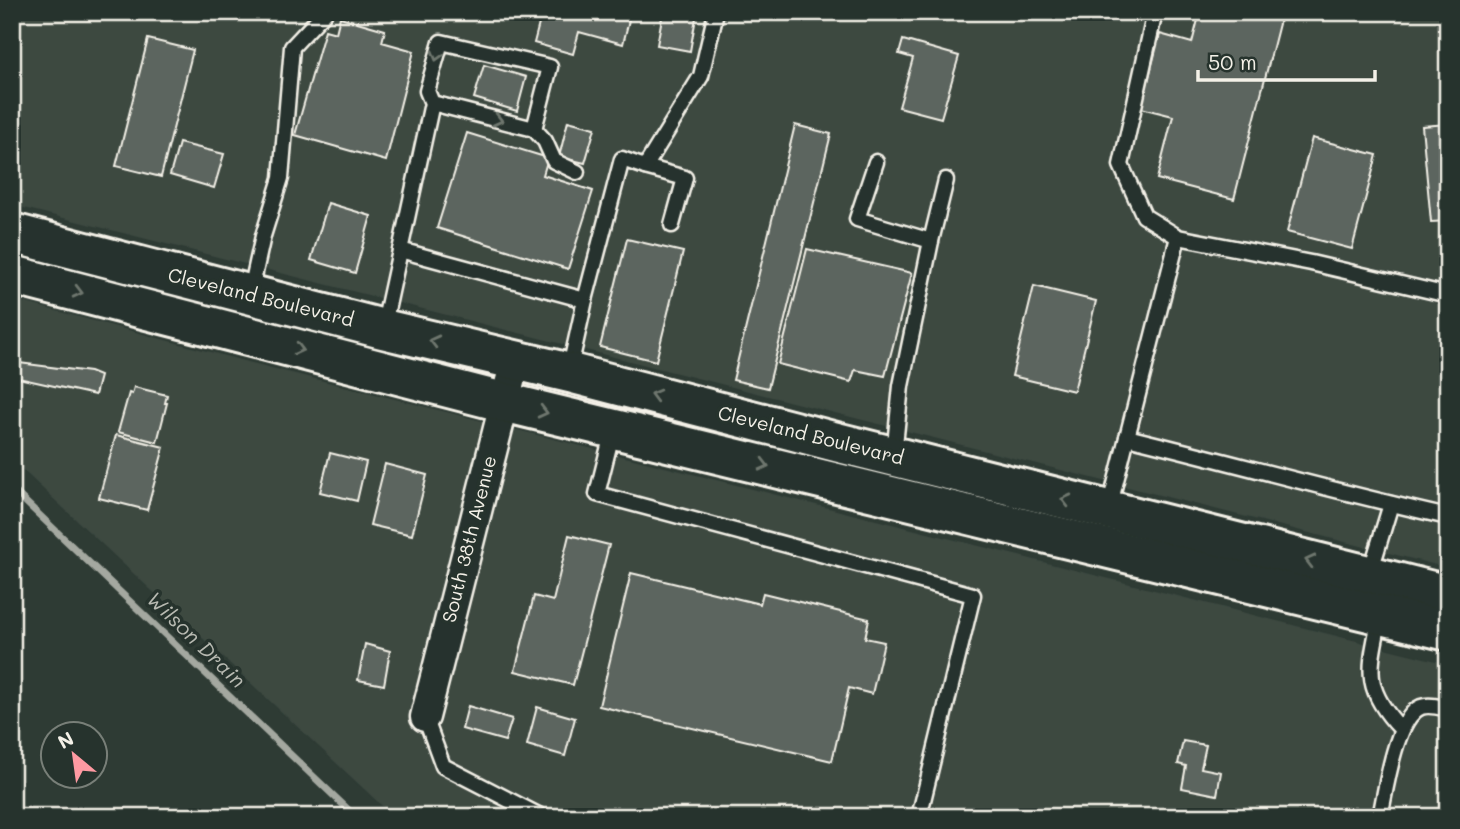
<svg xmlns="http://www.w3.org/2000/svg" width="1460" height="829" viewBox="0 0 1460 829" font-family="Mali,sans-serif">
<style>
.built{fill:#3c4841}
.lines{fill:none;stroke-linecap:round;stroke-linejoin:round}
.stream{stroke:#a4a8a0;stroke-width:7}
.building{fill:#5c655e;stroke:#f4f1e8;stroke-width:2}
.lane-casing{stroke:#f4f1e8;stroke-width:19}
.street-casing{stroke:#f4f1e8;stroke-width:33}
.primary-casing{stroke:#f4f1e8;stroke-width:44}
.lane{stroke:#26332d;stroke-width:14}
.street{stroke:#26332d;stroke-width:28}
.primary{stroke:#26332d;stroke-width:38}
.oneway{stroke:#6e766e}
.labels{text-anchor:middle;stroke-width:7;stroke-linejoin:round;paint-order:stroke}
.street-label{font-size:19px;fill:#f4f1e8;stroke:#26332d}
.water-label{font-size:21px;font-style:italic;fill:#b8bab2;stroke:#26332d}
</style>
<rect width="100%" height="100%" fill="#2e3b34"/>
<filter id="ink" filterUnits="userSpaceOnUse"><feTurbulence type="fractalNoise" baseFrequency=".0143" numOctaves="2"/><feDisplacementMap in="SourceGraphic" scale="14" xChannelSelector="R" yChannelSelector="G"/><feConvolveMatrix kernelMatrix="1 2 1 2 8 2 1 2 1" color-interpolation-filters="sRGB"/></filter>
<g filter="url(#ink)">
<g class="built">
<polygon points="12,12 1448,12 1448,568 12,205"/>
<polygon points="12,299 244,361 1448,664 1448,817 394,817 12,460"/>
</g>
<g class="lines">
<polyline class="stream" points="12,489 356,817"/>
</g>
<g class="building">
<polygon points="542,12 631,12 623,44 579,32 573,54 534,43"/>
<polygon points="663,12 697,12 690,51 657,45"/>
<polygon points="1200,12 1282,12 1234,199 1157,179 1173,116 1141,108 1160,34 1192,43"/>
<polygon points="340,17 385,30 382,42 414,51 386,161 295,135 325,30 336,33"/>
<polygon points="148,39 193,50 161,177 116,166"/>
<polygon points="903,40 959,56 941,118 899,107 913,58 899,54"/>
<polygon points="484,65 526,77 517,111 474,98"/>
<polygon points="568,121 595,128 585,163 559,157"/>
<polygon points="1448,124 1448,221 1431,222 1422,126"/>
<polygon points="795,125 831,134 768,388 733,380"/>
<polygon points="467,133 548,158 543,175 593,191 568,269 437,228"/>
<polygon points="1312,138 1377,155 1352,249 1287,232"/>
<polygon points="179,143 224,154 214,188 170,175"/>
<polygon points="328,203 371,216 355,273 311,260"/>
<polygon points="627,239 683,252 656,361 600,347"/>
<polygon points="807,249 912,273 885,376 855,370 851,382 778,364"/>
<polygon points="1034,286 1096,301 1074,391 1012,376"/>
<polygon points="19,363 90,372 100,376 95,395 18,378"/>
<polygon points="134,387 167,395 165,403 167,403 157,442 118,432 129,393 132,394"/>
<polygon points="116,435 164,447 147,510 99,498"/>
<polygon points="330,453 366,462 357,501 320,492"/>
<polygon points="385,464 427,475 412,535 370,525"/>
<polygon points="569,535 609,545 573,685 515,671 534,596 553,601"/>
<polygon points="631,573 760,604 763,593 869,619 865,638 884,642 872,694 849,688 832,761 599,706"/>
<polygon points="365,644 390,651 384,685 358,680"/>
<polygon points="468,706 512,719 505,741 462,729"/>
<polygon points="537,707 575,718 565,756 527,745"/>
<polygon points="1183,741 1206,745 1201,768 1221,772 1217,795 1182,788 1186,766 1178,764"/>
</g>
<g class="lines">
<defs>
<g id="lane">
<polyline points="534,129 545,141 554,161 577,172"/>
<polyline points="876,162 857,219 931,241 901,386 894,455"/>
<polyline points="645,167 685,178 672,225"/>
<polyline points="1178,237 1311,263 1448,295"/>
<polyline points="931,241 946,180"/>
<polyline points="400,250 585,300 569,372"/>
<polyline points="250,295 263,236 281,178 292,47 325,12"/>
<polyline points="585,300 622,159 645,167 701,76 716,12"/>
<polyline points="383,329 432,103 427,91 441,42 550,67 534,129 432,103"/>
<polyline points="613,430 597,494 973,595 919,817"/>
<path d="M1127 437C1234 463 1340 493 1448 517"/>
<polyline points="1109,508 1178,237 1144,216 1121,165 1155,12"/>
<polyline points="1370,573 1391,504"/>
<path d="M1380 616C1370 668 1361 687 1401 729"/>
<polyline points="425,717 443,766 542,817"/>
<path d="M1380 817C1386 790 1395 718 1421 707 1429 704 1439 707 1448 709"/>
</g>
<polyline id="street" points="425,717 515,361"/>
<g id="primary">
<polyline points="12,233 383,329 574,374 840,443 1448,595"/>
<polyline points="12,275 503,402 1448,631"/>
</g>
</defs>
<use href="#lane" class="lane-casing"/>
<use href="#street" class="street-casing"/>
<use href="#primary" class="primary-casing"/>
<use href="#lane" class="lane"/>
<use href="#street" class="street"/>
<use href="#primary" class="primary"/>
</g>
<defs><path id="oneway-chevron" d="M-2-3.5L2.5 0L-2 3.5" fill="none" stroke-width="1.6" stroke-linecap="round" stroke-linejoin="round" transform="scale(1.75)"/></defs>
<g class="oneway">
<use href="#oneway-chevron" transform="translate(437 56) rotate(106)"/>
<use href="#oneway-chevron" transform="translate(498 120) rotate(14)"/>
<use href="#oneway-chevron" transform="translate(78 292) rotate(14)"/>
<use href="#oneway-chevron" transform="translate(434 341) rotate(-166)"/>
<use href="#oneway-chevron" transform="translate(299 349) rotate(14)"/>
<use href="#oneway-chevron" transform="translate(655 395) rotate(-165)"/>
<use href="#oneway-chevron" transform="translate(543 412) rotate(14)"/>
<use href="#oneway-chevron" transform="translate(764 465) rotate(14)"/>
<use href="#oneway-chevron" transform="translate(1066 500) rotate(-166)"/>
<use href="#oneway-chevron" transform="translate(1310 561) rotate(-166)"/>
</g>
</g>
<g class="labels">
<g class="street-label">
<text transform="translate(261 297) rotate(14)" y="7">Cleveland Boulevard</text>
<text transform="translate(811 435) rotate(14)" y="7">Cleveland Boulevard</text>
<text transform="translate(469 539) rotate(-76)" y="7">South 38th Avenue</text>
</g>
<g class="water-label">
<text transform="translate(196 640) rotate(44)" y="7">Wilson Drain</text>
</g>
</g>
<rect width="1460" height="829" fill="none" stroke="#26332d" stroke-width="42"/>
<rect x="21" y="21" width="1418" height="787" fill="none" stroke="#f4f1e8" stroke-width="2.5" filter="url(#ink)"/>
<g transform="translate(74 755) rotate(331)"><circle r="33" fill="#26332d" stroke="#787f78" stroke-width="2"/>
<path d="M0-5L12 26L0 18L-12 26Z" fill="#ff9aa2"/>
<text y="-10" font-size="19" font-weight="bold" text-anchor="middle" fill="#f4f1e8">N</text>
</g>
<path d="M1198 70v10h177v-10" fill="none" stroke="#f4f1e8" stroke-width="3.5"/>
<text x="1208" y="70" font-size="21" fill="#f4f1e8" stroke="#26332d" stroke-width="5" paint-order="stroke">50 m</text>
</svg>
